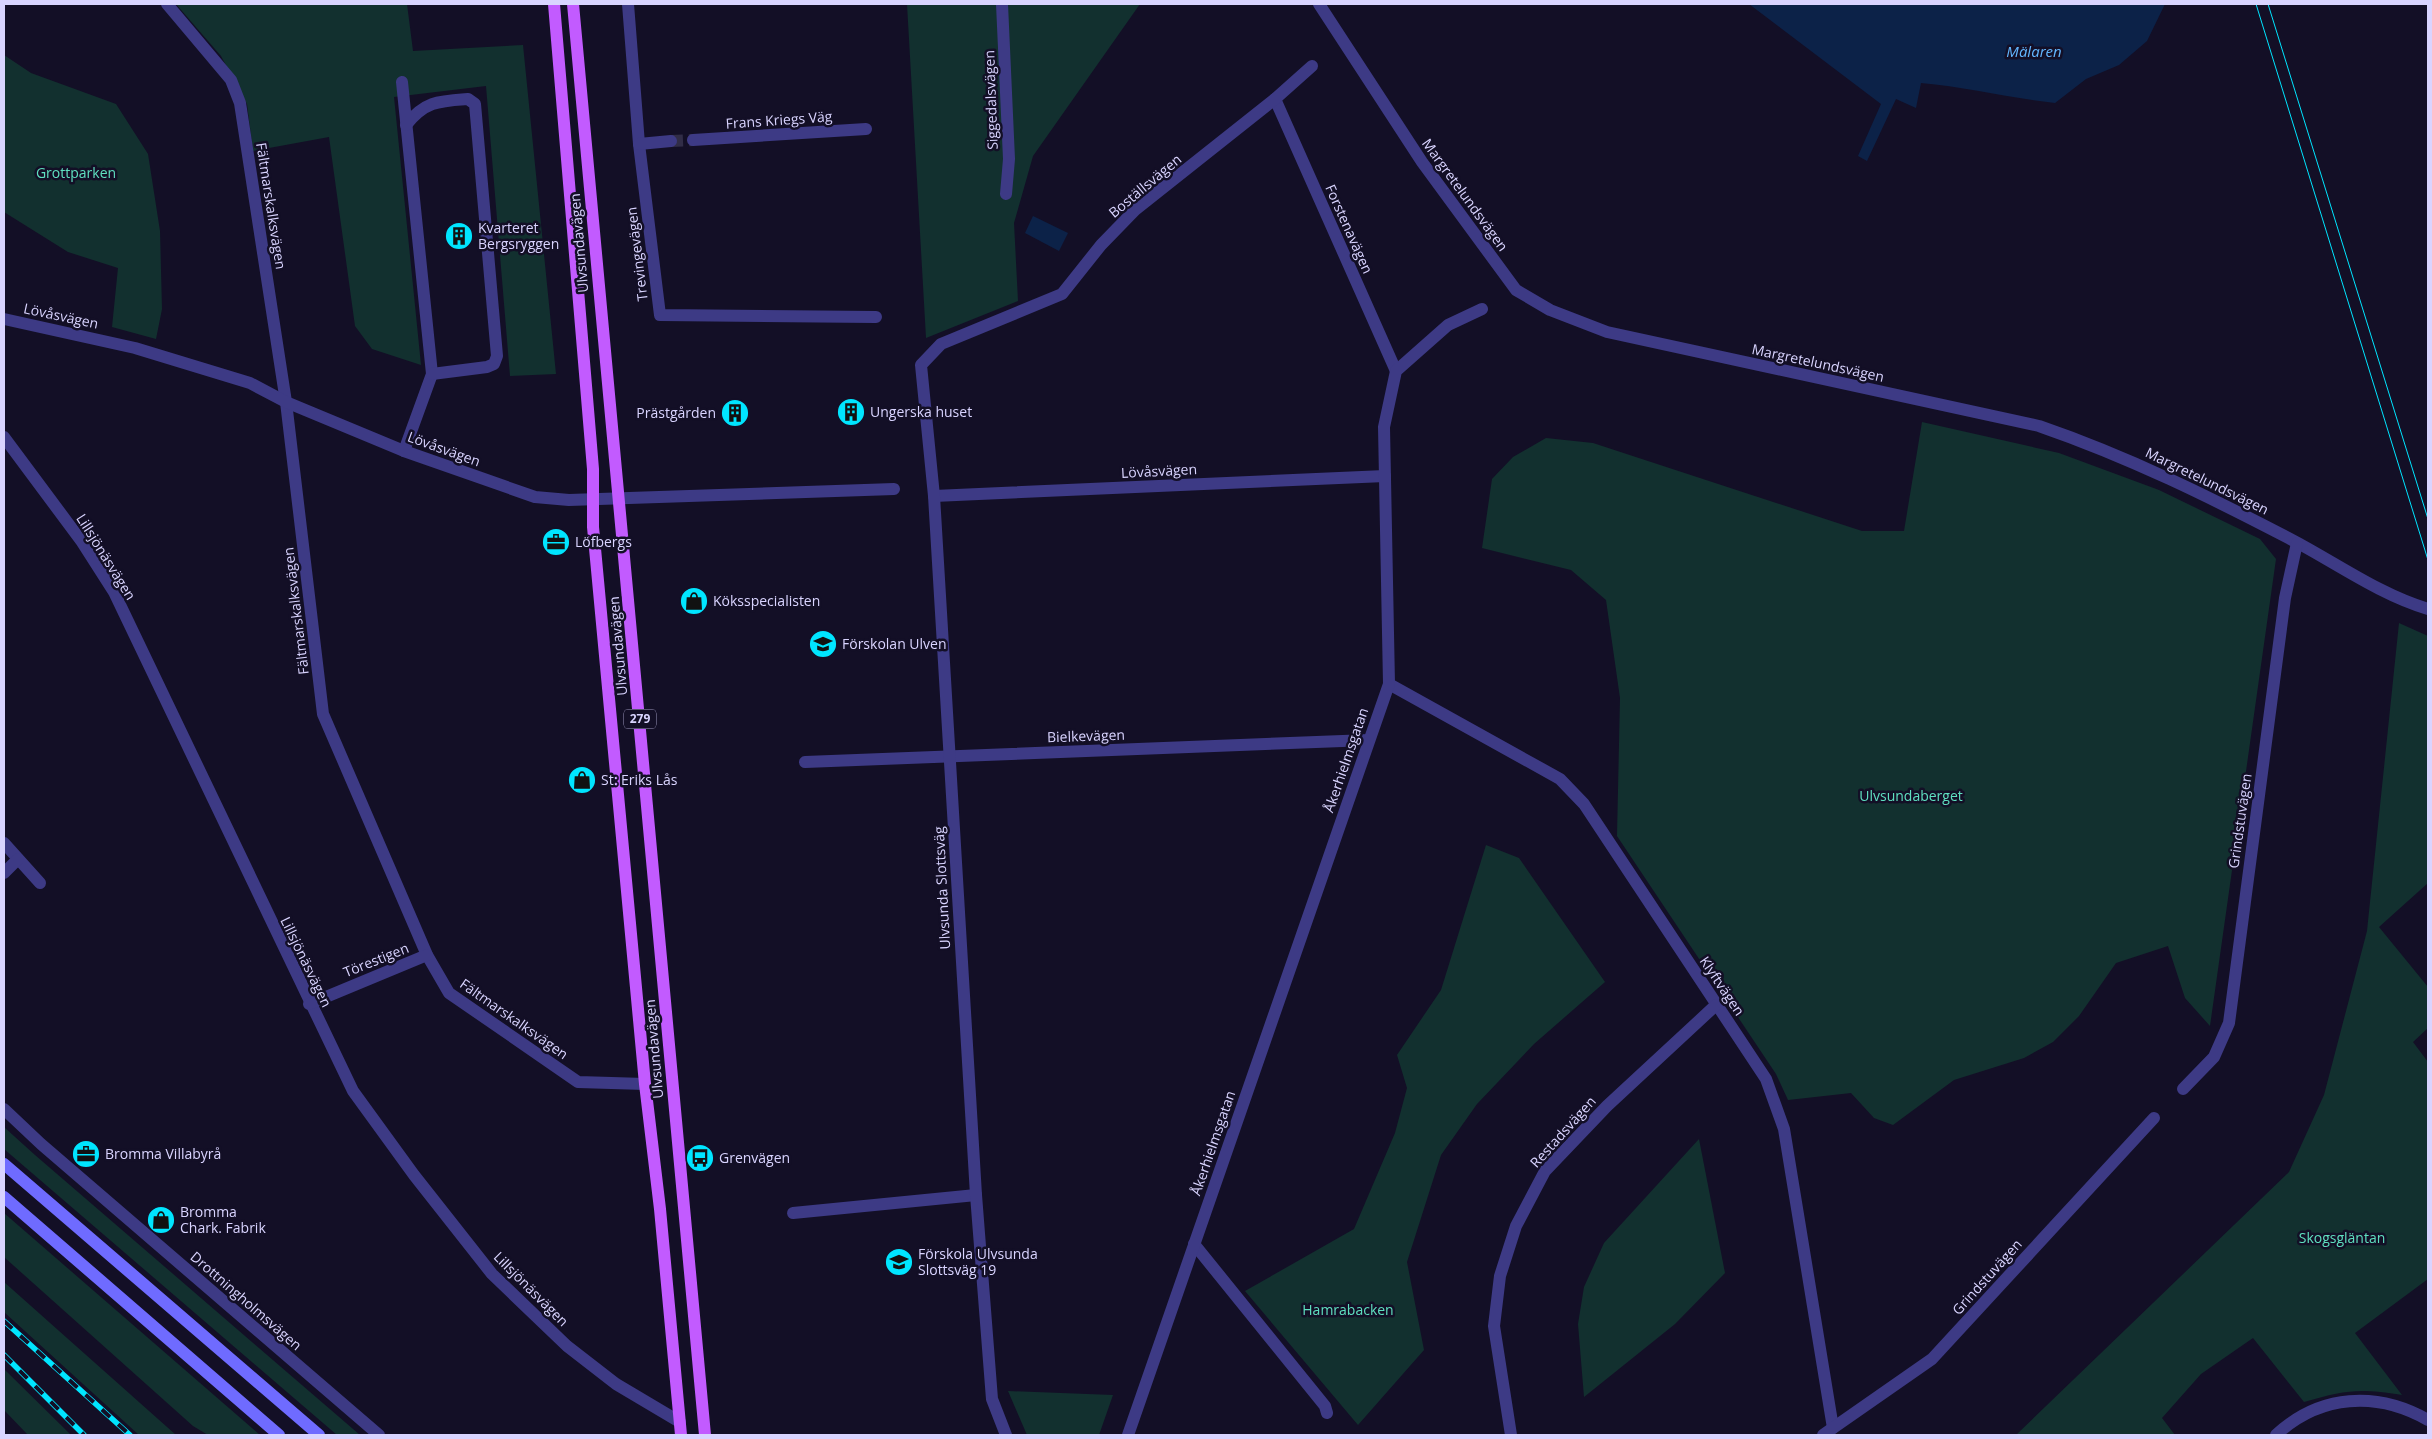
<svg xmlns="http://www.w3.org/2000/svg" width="2432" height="1439" viewBox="0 0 2432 1439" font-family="'Open Sans',sans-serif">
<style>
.green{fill:#12302f}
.water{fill:#0c2248}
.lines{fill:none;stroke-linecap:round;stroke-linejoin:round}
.minor-tunnel{stroke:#312d47;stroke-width:12;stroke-dasharray:12 6;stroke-linecap:butt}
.minor{stroke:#3d3a85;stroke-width:12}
.secondary{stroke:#6f6bff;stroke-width:12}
.primary{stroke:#c25bff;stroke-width:12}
.tram{stroke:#00e5ff;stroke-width:1}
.rail-casing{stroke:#00e5ff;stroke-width:5.5}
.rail{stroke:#130f26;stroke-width:4;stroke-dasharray:11;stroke-linecap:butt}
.labels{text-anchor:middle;stroke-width:5;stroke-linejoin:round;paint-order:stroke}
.shield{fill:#130f26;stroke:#9e99be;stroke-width:1}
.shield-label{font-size:12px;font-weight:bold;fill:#d9d4ff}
.street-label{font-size:14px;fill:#d9d4ff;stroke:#130f26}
.park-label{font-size:14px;fill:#5fe0c0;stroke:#130f26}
.poi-label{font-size:14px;fill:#d9d4ff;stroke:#130f26;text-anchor:start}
.water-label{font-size:15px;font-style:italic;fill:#62b6ff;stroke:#130f26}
</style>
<rect width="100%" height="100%" fill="#130f26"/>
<g class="green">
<polygon points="176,4 407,4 413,51 523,45 556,374 510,376 486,86 394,97 421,365 372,349 355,326 329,137 253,151 247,104 221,56"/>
<polygon points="907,4 1140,4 1033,156 1014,223 1018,301 926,338"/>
<polygon points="4,55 31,73 116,104 148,154 160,231 162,309 156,339 112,327 118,268 68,252 4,212"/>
<polygon points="1922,422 2059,453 2159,490 2260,539 2276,559 2210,1026 2185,998 2168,946 2116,963 2079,1016 2053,1042 2024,1058 1954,1080 1893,1125 1874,1118 1851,1093 1788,1100 1776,1074 1617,836 1620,698 1606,600 1571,570 1482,548 1492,479 1513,457 1546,438 1593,443 1862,531 1904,531"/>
<path d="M2399 623 2428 636V883L2379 927 2428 987V1028L2413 1042 2428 1062V1279L2355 1333 2402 1395C2359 1388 2345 1390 2304 1402L2253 1338 2201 1374 2162 1418 2175 1435H2016L2289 1172 2324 1095 2367 931Z"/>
<polygon points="1486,845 1519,858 1605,982 1534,1044 1477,1104 1441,1155 1407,1262 1424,1350 1358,1425 1245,1291 1354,1229 1395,1133 1407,1088 1397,1055 1441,990"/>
<polygon points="4,1127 35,1155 360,1435 337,1435 4,1149"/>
<polygon points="1699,1139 1725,1273 1675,1324 1584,1397 1578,1324 1584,1287 1604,1243"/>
<polygon points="4,1213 260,1435 208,1435 193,1426 4,1257"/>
<polygon points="4,1282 176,1435 139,1435 4,1312"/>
<polygon points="4,1369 71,1435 28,1435 4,1410"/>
<polygon points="1008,1391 1113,1395 1099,1435 1027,1435"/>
</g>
<g class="water">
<path d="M1749 4H2165L2147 41 2119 65 2086 79 2055 103C2009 98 1966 87 1921 83L1916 108 1896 99 1867 161 1858 156 1881 104Z"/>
<polygon points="1033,216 1068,233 1059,251 1025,233"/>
</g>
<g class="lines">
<polyline class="minor-tunnel" points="671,141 693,140"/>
<g class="minor">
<polyline points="167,4 231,80 240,103 286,402 323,714 427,955 449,993 578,1082 645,1084"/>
<polyline points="628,4 639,144 660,315 876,317"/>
<polyline points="1002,4 1009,159 1006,194"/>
<path d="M1319 4 1422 162 1516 290 1550 310 1607 332 2039 426C2129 457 2212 498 2296 542 2339 565 2381 595 2428 609"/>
<polyline points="402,82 432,374 404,451"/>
<polyline points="1275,99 1396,371"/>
<path d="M406 125C425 101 439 101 468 99L475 104 497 356 494 364 487 367 432 374"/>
<polyline points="693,140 866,129"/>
<polyline points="639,144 671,141"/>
<polyline points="4,319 135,348 250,383 286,402 404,451 535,497 569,500 894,489"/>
<polyline points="4,437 82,542 114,592 353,1091 414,1175 492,1274 567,1346 616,1384 680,1422"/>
<polyline points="934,496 1385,476"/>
<polyline points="1389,684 1560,779 1584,804 1766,1079 1784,1129 1833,1428"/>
<polyline points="805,762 1369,740"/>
<polyline points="4,843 40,883"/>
<polyline points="4,873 18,859"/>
<polyline points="309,1004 427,955"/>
<polyline points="2183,1089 2214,1057 2229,1023 2285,598 2297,543"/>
<polyline points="4,1109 41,1144 379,1435"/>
<polyline points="793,1213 976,1195"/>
<polyline points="1194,1244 1325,1406 1327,1413"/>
<polyline points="1006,1435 992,1399 976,1195 934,496 921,365 941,344 1062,294 1101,245 1135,210 1275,99 1312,66"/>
<polyline points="1128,1435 1389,684 1384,427 1396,371 1448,325 1482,309"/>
<polyline points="1511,1435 1494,1326 1500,1276 1516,1226 1545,1171 1607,1106 1716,1005"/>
<polyline points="1823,1435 1932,1359 2154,1118"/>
<path d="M2276 1435C2320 1394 2377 1391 2428 1420"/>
</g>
<g class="secondary">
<polyline points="4,1164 319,1435"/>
<polyline points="4,1197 279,1435"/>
</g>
<g class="primary">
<polyline points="554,4 593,469 593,527 645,1084 660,1209 681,1435"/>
<polyline points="573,4 705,1435"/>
</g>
<g class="tram">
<polyline points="2256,4 2428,560"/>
<polyline points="2268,4 2428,519"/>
</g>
<defs>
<g id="rail">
<polyline points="4,1321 130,1435"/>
<polyline points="4,1355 84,1435"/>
</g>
</defs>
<use href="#rail" class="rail-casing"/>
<use href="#rail" class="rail"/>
</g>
<defs>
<symbol id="building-disc" viewBox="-11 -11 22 22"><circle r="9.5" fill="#00e5ff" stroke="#130f26"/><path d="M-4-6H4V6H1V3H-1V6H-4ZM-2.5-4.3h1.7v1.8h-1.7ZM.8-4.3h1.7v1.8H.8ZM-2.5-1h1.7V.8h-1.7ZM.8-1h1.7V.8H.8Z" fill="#111"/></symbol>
<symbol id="office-disc" viewBox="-11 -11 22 22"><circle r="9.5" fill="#00e5ff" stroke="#130f26"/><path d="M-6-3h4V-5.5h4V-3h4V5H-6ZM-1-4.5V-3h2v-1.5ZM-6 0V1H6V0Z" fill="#111"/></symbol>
<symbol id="shop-disc" viewBox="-11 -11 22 22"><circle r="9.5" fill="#00e5ff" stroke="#130f26"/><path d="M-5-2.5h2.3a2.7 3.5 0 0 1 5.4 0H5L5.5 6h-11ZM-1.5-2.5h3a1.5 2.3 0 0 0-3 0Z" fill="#111"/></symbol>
<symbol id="school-disc" viewBox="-11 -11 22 22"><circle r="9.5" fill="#00e5ff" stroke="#130f26"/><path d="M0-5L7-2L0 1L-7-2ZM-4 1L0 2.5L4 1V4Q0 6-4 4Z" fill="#111"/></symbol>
<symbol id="bus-disc" viewBox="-11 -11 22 22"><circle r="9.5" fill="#00e5ff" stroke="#130f26"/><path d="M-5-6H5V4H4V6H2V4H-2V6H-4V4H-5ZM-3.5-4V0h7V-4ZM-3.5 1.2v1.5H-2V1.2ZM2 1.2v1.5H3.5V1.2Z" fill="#111"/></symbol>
</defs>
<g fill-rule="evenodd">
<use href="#building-disc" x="443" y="220" width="32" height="32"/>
<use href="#building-disc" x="835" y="396" width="32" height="32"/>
<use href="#building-disc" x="719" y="397" width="32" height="32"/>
<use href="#office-disc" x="540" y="526" width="32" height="32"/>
<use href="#shop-disc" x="678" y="585" width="32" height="32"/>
<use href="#school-disc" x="807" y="628" width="32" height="32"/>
<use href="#shop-disc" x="566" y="764" width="32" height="32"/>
<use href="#office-disc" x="70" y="1138" width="32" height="32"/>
<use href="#bus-disc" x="684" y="1142" width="32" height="32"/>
<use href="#shop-disc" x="145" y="1204" width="32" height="32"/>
<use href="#school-disc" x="883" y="1246" width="32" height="32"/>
</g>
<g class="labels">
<rect class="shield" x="624" y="709.5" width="32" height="19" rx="4"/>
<g class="shield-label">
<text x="640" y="723">279</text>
</g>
<g class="street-label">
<text transform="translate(991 100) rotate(-92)" y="5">Siggedalsvägen</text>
<text transform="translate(779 120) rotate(-4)" y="5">Frans Kriegs Väg</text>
<text transform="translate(1145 186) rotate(-40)" y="5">Boställsvägen</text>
<text transform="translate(1465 195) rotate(54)" y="5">Margretelundsvägen</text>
<text transform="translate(271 206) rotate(81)" y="5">Fältmarskalksvägen</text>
<text transform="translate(1349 229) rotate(66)" y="5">Forstenavägen</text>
<text transform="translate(579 243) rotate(-95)" y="5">Ulvsundavägen</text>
<text transform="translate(637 254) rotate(-97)" y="5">Trevingevägen</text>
<text transform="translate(61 316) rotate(12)" y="5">Lövåsvägen</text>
<text transform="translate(1818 363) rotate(12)" y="5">Margretelundsvägen</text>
<text transform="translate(444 449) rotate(20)" y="5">Lövåsvägen</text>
<text transform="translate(1159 471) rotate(-3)" y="5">Lövåsvägen</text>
<text transform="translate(2207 481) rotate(26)" y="5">Margretelundsvägen</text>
<text transform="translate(106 557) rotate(58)" y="5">Lillsjönäsvägen</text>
<text transform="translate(296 611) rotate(-97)" y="5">Fältmarskalksvägen</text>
<text transform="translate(618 646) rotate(-95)" y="5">Ulvsundavägen</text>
<text transform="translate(1086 736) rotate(-2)" y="5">Bielkevägen</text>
<text transform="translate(1346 760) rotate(-71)" y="5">Åkerhielmsgatan</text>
<text transform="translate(2240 821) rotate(-82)" y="5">Grindstuvägen</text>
<text transform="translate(942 888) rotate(-93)" y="5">Ulvsunda Slottsväg</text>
<text transform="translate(376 960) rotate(-22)" y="5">Törestigen</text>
<text transform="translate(306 962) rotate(64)" y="5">Lillsjönäsvägen</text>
<text transform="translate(1722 986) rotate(56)" y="5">Klyftvägen</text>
<text transform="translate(514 1019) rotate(35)" y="5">Fältmarskalksvägen</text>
<text transform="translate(654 1049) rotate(-95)" y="5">Ulvsundavägen</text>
<text transform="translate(1563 1132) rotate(-48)" y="5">Restadsvägen</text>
<text transform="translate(1213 1143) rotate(-71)" y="5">Åkerhielmsgatan</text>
<text transform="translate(1987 1277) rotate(-48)" y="5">Grindstuvägen</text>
<text transform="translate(531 1289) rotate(45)" y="5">Lillsjönäsvägen</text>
<text transform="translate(246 1301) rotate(41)" y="5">Drottningholmsvägen</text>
</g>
<g class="park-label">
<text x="76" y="178">Grottparken</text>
<text x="1911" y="801">Ulvsundaberget</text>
<text x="2342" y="1243">Skogsgläntan</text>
<text x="1348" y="1315">Hamrabacken</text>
</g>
<g class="poi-label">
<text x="478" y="233">Kvarteret<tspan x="478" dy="16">Bergsryggen</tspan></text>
<text x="870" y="417">Ungerska huset</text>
<text x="716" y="418" text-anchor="end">Prästgården</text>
<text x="575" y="547">Löfbergs</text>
<text x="713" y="606">Köksspecialisten</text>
<text x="842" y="649">Förskolan Ulven</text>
<text x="601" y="785">St: Eriks Lås</text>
<text x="105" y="1159">Bromma Villabyrå</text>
<text x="719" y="1163">Grenvägen</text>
<text x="180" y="1217">Bromma<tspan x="180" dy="16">Chark. Fabrik</tspan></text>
<text x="918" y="1259">Förskola Ulvsunda<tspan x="918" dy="16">Slottsväg 19</tspan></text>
</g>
<g class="water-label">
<text x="2034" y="57">Mälaren</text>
</g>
</g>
<rect width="2432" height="1439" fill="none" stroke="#d9d4ff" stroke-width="10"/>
</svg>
